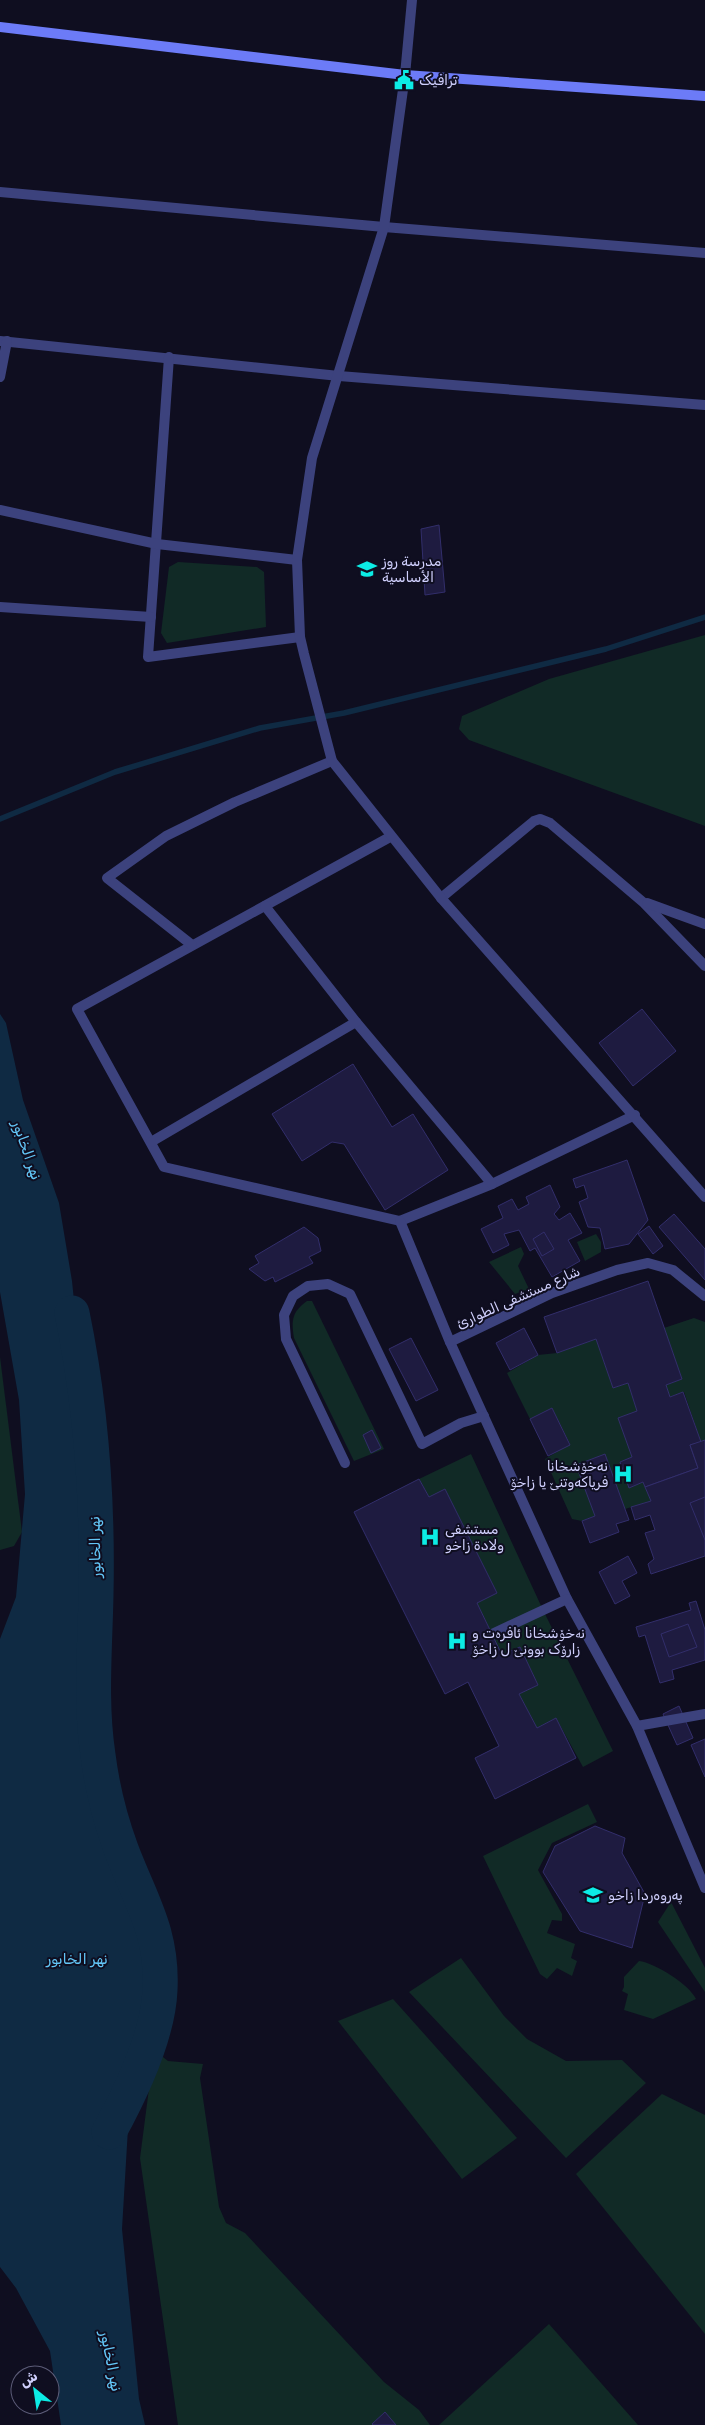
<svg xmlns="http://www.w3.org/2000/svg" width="705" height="2425" viewBox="0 0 705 2425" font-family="Rubik,'Noto Naskh Arabic',sans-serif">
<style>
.green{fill:#112a26}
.water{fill:#0f2a43}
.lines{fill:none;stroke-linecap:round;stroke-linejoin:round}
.stream{stroke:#0f2a43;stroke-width:5.5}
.river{stroke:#0f2a43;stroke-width:35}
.building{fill:#1e1b40;stroke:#322e6b}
.minor{stroke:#3c427d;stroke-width:10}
.tertiary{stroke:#3c427d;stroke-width:10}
.secondary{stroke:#6c7bf7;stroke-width:10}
.labels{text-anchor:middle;stroke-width:4;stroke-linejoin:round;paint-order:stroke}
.poi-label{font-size:14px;fill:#d0d0fd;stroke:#0f0e20;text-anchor:start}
.street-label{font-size:14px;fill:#d0d0fd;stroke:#0f0e20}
.water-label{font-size:15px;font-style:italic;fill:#63c6f7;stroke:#0f0e20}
</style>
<rect width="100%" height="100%" fill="#0f0e20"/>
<g class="green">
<polygon points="178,562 257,567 264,572 266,627 167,643 161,633 169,567"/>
<polygon points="705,635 705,826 469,740 459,729 462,716 549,679"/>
<polygon points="596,1234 601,1242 601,1252 585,1261 577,1242"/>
<polygon points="521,1247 524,1254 518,1266 529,1289 515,1294 489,1262"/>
<path d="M307 1301H312L384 1449 354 1461 294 1338C291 1320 292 1312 307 1301Z"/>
<polygon points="694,1318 705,1322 705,1440 701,1442 684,1392 670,1397 666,1385 682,1379 664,1328"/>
<polygon points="596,1339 613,1388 628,1383 637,1411 632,1457 620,1462 629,1487 643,1482 651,1501 625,1509 605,1455 595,1516 582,1521 572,1519 545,1459 570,1444 552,1408 530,1419 507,1373 538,1355 557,1353"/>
<polygon points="0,1357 22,1532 14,1546 0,1550"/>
<polygon points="471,1454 543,1610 613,1751 583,1767 556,1718 537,1728 519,1694 538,1685 520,1647 502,1655 477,1603 497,1593 445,1490 429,1497 419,1479"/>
<polygon points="588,1804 597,1822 552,1843 538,1870 562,1914 562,1921 552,1920 547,1933 575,1944 571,1958 577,1961 572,1976 557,1968 547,1979 540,1974 483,1856"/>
<polygon points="671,1902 705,1968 705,1992 658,1922"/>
<polygon points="461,1958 504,2016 527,2039 566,2061 622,2060 646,2083 566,2158 409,1992"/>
<path d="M639 1961C655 1963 689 1984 696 1999L653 2019 624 2010 628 1994 622 1991 624 1987V1977Z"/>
<polygon points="393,1999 517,2138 462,2179 338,2021"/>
<polygon points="154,2050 168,2061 203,2064 200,2078 219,2207 226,2223 245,2233 384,2382 419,2410 430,2425 178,2425 140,2158"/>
<polygon points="662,2094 705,2115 705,2334 576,2174"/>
<polygon points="549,2324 638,2425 439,2425"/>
</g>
<polygon class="water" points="0,1014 6,1023 23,1100 59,1203 72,1281 86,1419 84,1540 90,1685 104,1794 156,1953 146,2013 132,2061 122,2229 139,2399 145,2425 61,2425 50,2351 16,2288 0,2267 0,1639 16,1597 25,1494 19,1400 0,1292"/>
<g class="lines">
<polyline class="stream" points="0,819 115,772 260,728 344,713 606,649 705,617"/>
<path class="river" d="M72 1313C91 1405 98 1501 96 1595 95 1648 90 1702 98 1755 102 1787 110 1819 121 1849 140 1900 163 1932 160 1990 158 2036 131 2092 109 2132"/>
</g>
<g class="building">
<polygon points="439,525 445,592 425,595 421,529"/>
<polygon points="642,1009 676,1051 633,1086 599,1043"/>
<polygon points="353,1064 392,1127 413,1114 448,1170 385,1210 344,1144 332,1142 302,1161 272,1114"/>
<polygon points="627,1160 648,1220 629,1244 605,1249 600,1228 588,1227 579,1202 588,1198 584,1185 576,1188 573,1179"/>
<polygon points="550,1185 560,1207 554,1214 559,1220 570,1213 582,1233 568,1240 580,1261 552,1277 535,1248 530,1251 519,1230 504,1234 509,1245 493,1253 481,1229 503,1218 498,1206 512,1199 518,1210 529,1204 526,1197"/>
<polygon points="674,1214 705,1249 705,1280 659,1227"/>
<polygon points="649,1226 663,1246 653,1254 638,1234"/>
<polygon points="304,1227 318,1238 321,1251 309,1257 313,1263 275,1282 273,1277 265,1281 249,1269 259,1263 255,1256"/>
<polygon points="544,1232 554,1249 542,1256 533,1239"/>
<polygon points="648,1281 682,1379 666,1385 670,1397 683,1392 701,1442 690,1445 698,1468 645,1487 643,1482 629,1488 620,1462 632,1457 618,1418 637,1411 628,1383 613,1388 596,1339 557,1353 544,1317"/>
<polygon points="524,1328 538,1355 510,1370 496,1343"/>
<polygon points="411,1338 438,1390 416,1401 389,1349"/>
<polygon points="552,1408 570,1445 548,1456 530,1419"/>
<polygon points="372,1430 381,1448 371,1453 363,1435"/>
<polygon points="705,1440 705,1556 651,1574 648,1564 654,1559 645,1533 655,1530 650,1515 635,1520 631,1507 651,1501 645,1487 698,1468 690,1445"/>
<polygon points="605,1454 629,1520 616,1524 619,1532 590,1543 582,1521 595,1516 576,1465"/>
<polygon points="419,1479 429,1497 445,1489 497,1593 477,1603 502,1655 520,1647 538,1685 519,1694 537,1728 556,1718 576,1758 495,1799 475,1758 499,1746 468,1682 445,1694 354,1512"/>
<polygon points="705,1497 705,1540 690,1503"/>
<polygon points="628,1556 637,1573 622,1581 630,1596 615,1604 599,1572"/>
<polygon points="696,1601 705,1630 705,1660 672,1670 674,1679 660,1683 645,1635 639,1637 636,1627 691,1610 689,1603"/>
<polygon points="688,1624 697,1647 669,1657 661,1634"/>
<polygon points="679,1706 693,1738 677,1745 663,1714"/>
<polygon points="705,1739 705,1777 691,1745"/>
<polygon points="595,1826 625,1838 622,1853 645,1894 632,1948 580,1931 543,1872 555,1846"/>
<polygon points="385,2412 396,2425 373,2425 372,2424"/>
</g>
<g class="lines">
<g class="minor">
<polyline points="0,192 384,227 705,253"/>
<polyline points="0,341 339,376 705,405"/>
<polyline points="169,357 148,657 300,637"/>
<polyline points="0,377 7,341"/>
<polyline points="0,510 157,544 297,560"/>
<polyline points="0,607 151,617"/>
<polyline points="390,837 77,1009 164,1167 400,1221 492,1184 635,1115"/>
<polyline points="441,898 534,821 540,819 550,823 644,903 705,966"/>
<polyline points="647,903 705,924"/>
<polyline points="192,945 107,878 166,836 235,802 332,761"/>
<polyline points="356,1022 492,1184"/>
<polyline points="151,1142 356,1022 265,906"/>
<polyline points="400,1221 450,1342 567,1599 637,1726 705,1888"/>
<polyline points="450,1342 552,1293 617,1270 648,1263 673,1270 705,1296"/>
<polyline points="345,1463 286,1339 284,1315 293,1296 308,1286 328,1284 350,1294 422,1444 461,1423 484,1416"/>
<polyline points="492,1634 567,1599"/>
<polyline points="637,1726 705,1714"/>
</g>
<polyline class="tertiary" points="412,0 405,75 384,227 312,458 297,560 300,637 304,654 332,761 441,898 705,1197"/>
<polyline class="secondary" points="0,27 405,75 705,96"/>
</g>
<defs>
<symbol id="civic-bare" viewBox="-9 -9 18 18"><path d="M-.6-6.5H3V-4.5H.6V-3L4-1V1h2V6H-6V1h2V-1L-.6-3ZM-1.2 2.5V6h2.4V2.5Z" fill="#0cece5" stroke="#0f0e20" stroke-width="2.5" paint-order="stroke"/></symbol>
<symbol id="school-bare" viewBox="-9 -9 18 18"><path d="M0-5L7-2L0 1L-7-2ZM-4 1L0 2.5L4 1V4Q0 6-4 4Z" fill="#0cece5" stroke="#0f0e20" stroke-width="2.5" paint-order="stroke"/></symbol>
<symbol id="hospital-bare" viewBox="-9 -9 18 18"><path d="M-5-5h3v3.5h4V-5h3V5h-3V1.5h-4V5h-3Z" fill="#0cece5" stroke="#0f0e20" stroke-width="2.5" paint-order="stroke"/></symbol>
</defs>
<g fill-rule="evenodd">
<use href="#civic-bare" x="390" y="66" width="28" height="28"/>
<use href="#school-bare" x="353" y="555" width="28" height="28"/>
<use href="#hospital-bare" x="609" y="1460" width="28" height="28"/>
<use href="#hospital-bare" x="416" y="1523" width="28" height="28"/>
<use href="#hospital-bare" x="443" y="1627" width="28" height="28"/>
<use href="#school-bare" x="579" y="1881" width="28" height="28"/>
</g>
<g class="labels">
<g class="poi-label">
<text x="419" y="85">ترافیک</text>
<text x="382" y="566">مدرسة روز<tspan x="382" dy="16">الأساسية</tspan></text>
<text x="608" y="1471" text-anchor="end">نه‌خۆشخانا<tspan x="608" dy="16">فرياكه‌وتنێ يا زاخۆ</tspan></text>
<text x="445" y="1534">مستشفى<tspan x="445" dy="16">ولادة زاخو</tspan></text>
<text x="472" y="1638">نەخۆشخانا ئافرەت و<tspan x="472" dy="16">زارۆک بوونێ ل زاخۆ</tspan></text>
<text x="608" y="1900">په‌روه‌ردا زاخو</text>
</g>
<g class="street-label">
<text transform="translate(518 1297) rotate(-24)" y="5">شارع مستشفى الطوارئ</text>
</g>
<g class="water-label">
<text transform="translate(27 1150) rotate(71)" y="5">نهر الخابور</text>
<text transform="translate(95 1547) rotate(-91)" y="5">نهر الخابور</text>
<text x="77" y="1964">نهر الخابور</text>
<text transform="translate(111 2361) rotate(79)" y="5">نهر الخابور</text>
</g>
</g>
<g transform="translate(35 2390) rotate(330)"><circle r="24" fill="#0f0e20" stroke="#5c5c78"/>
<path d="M0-4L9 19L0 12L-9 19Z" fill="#0cece5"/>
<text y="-8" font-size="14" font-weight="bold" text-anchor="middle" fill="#d0d0fd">ش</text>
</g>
</svg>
